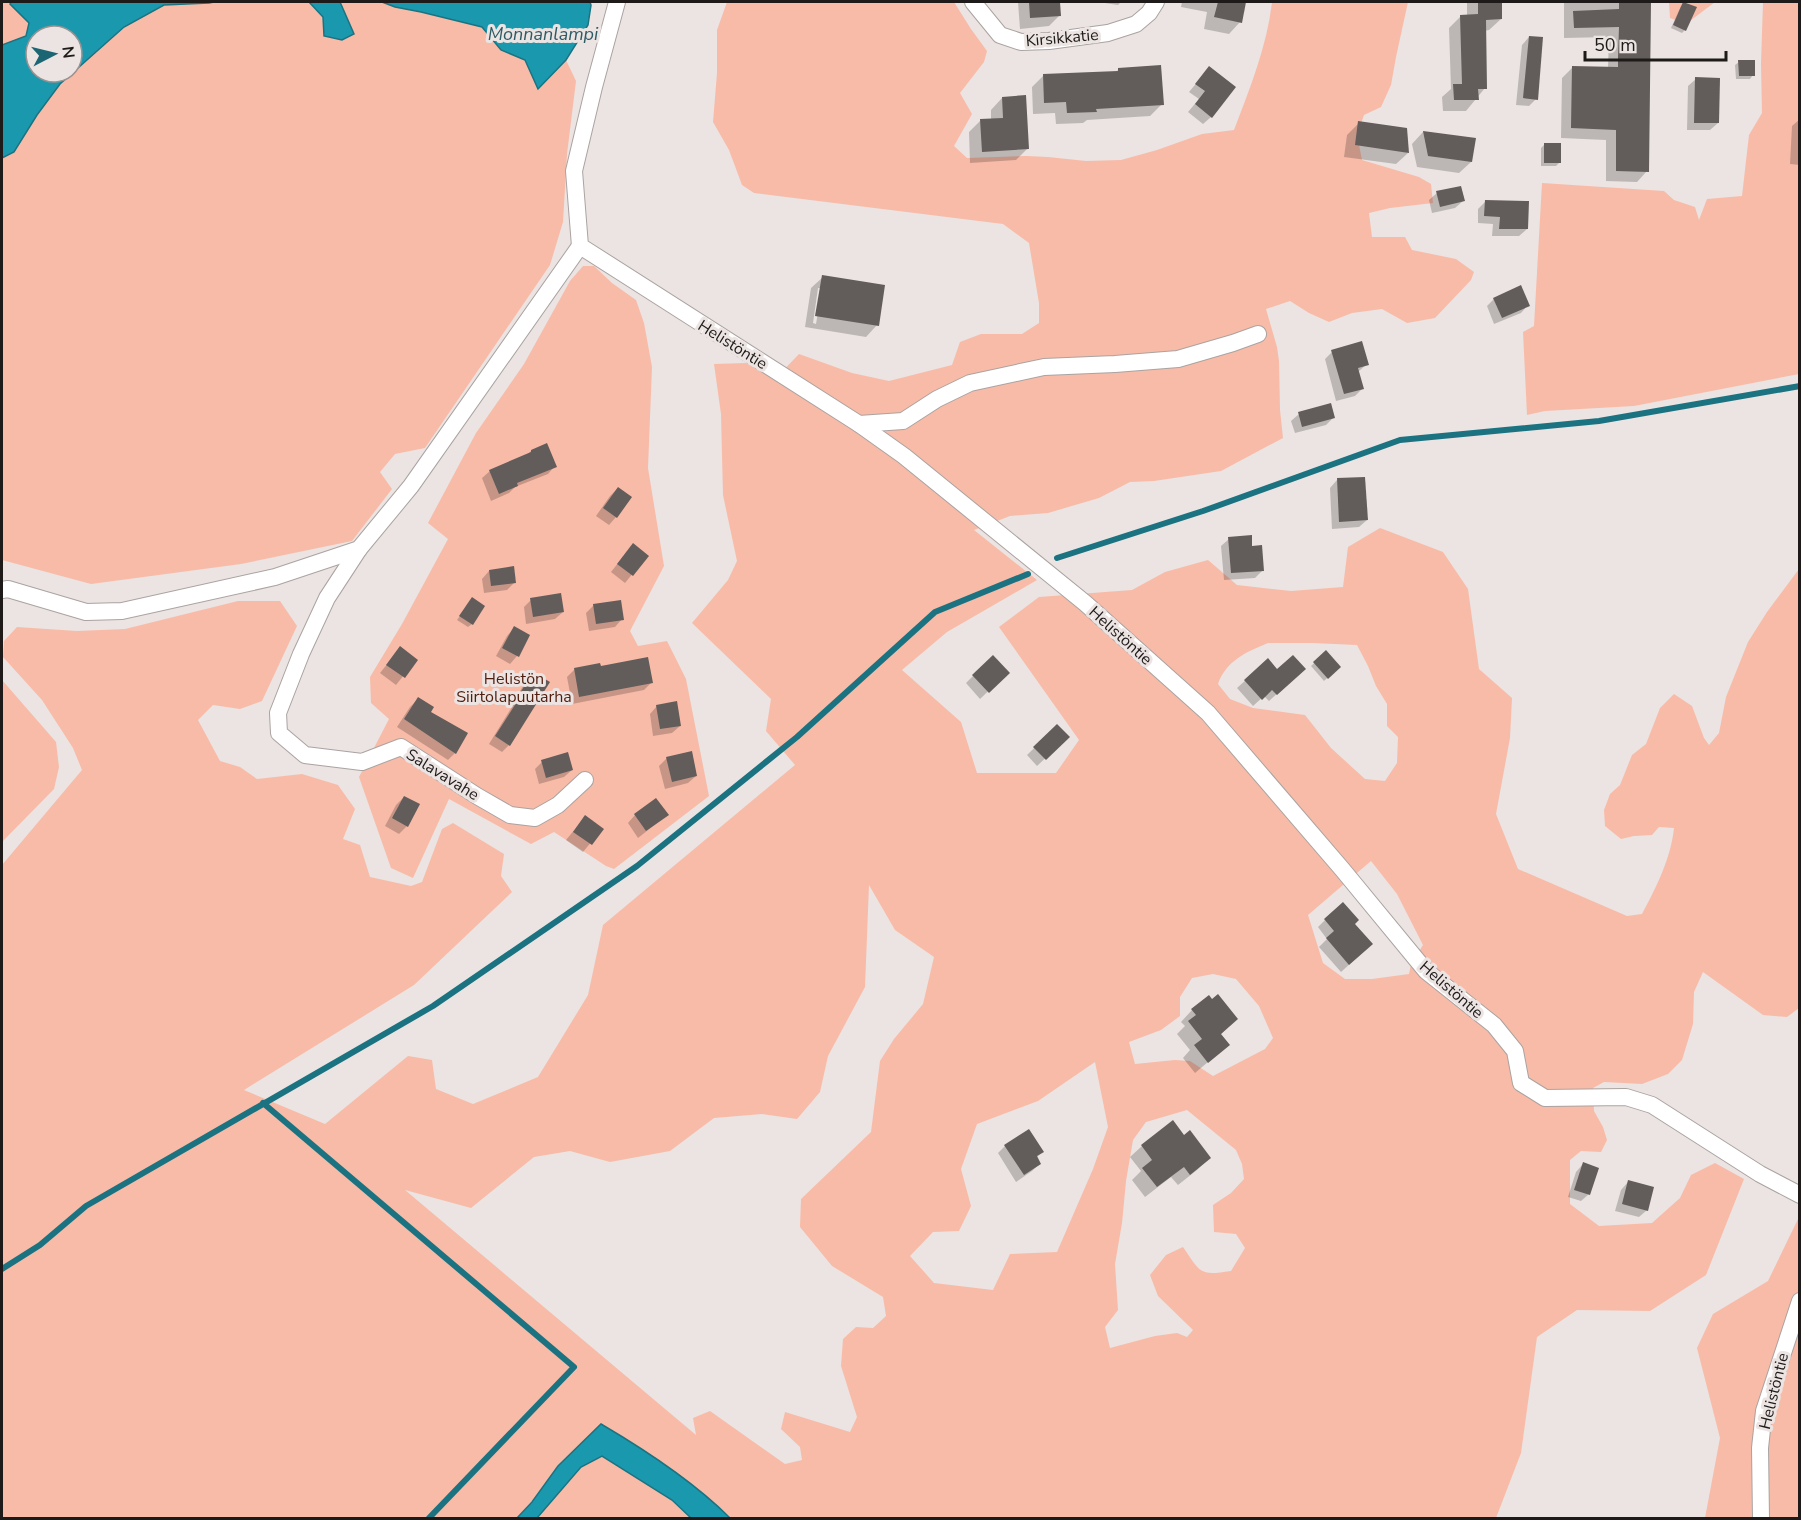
<svg xmlns="http://www.w3.org/2000/svg" width="1801" height="1520" viewBox="0 0 1801 1520" font-family="'Nunito Sans',sans-serif">
<style>
.green{fill:#f8bba8;fill-rule:evenodd}
.water{fill:#1a99ae;stroke:#1b7381;stroke-width:1.5;fill-rule:evenodd}
.shadow{fill:#0003;fill-rule:evenodd}
.lines{fill:none;stroke-linecap:round;stroke-linejoin:round}
.stream{stroke:#1b7381;stroke-width:6}
.building{fill:#625c5a}
.street-casing{stroke:#aaa3a1;stroke-width:18}
.street{stroke:#fff;stroke-width:16}
.labels{text-anchor:middle;stroke-width:6;stroke-linejoin:round;paint-order:stroke}
.street-label{font-size:16px;fill:#1d1a19;stroke:#ebe4e2}
.park-label{font-size:16px;fill:#501d0e;stroke:#ebe4e2}
.water-label{font-size:18px;font-style:italic;fill:#2c5b65;stroke:#ebe4e2}
</style>
<rect width="100%" height="100%" fill="#ebe4e2"/>
<g class="green">
<polygon points="2,2 11,2 10,4 29,22 27,36 2,45"/>
<polygon points="214,2 309,2 323,17 354,33 340,2 382,2 395,7 421,12 482,27 501,50 525,60 538,89 566,60 576,81 567,154 563,222 550,265 425,448 395,454 380,472 392,489 352,541 241,564 91,584 2,560 2,158 14,152 37,115 60,84 124,27 164,5 209,3"/>
<path d="M727 2H954L971 29 987 51 984 62 960 93 972 114 954 146 967 158 1027 156 1048 157 1086 161 1121 160 1157 150 1202 134 1234 130C1250 88 1267 46 1272 2H1408L1396 57 1391 85 1381 107 1364 115 1357 135 1362 160 1419 177 1431 184 1433 203 1390 208 1369 213 1372 237H1405L1412 250 1456 259 1474 272 1471 280 1435 318 1407 323 1382 309 1352 313 1329 322 1309 313 1290 301 1266 309 1277 347 1279 361 1280 410 1283 438 1221 471 1154 481 1130 482 1099 498 1048 513 1010 516 974 530 1037 580 947 632 902 670 961 722 977 773H1056L1079 740 999 627 1039 597 1132 590 1165 572 1208 560 1237 585 1291 591 1343 587 1348 547 1380 528 1443 552 1468 589 1479 669 1512 698 1510 738 1496 814 1518 869 1627 916 1642 914C1656 888 1671 858 1674 828L1659 827 1652 835 1634 836 1621 839 1605 826 1604 810 1610 794 1620 785 1632 755 1646 744 1660 708 1674 694 1692 706 1704 738 1709 745 1719 733 1726 697 1748 642 1767 612 1799 569V1008L1787 1017 1763 1015 1703 972 1694 992 1693 1024 1682 1060 1668 1074 1642 1084 1604 1082 1593 1088 1594 1111 1603 1127 1607 1140 1601 1152 1581 1151 1570 1160V1204L1599 1226 1652 1223 1680 1198 1691 1175 1715 1163 1744 1179 1706 1275 1650 1311 1577 1310 1537 1337 1521 1453 1496 1518H730C693 1481 647 1451 601 1424L517 1518H2V865L82 770 73 748 42 700 3 657 4 641 17 627 77 631 125 629 238 601H280L297 626 262 701 240 709 213 705 198 720 220 761 240 767 257 779 302 774 338 785 355 809 343 839 360 845 370 877 411 886 422 882 442 829 453 823 504 854 501 876 512 892 414 985 244 1090 325 1124 408 1056 432 1060 436 1089 473 1104 538 1077 588 995 603 925 795 765 766 731 771 699 692 623 728 580 737 561 723 495 721 414 714 364 746 363 775 379 799 354 852 373 889 381 952 365 960 342 981 334H1022L1039 323V303L1029 243 1003 224 754 193 742 185 729 150 713 122 717 73V30ZM1268 643H1312L1357 645 1368 666 1376 686 1387 704V726L1398 737 1397 763 1385 781 1365 779 1331 748 1305 715 1253 708 1230 699 1218 684C1226 661 1246 652 1268 643ZM1371 861 1397 894 1423 945 1411 964 1409 974 1372 979H1345L1323 963 1308 915ZM869 885 895 930 934 957 923 1004 894 1039 880 1061 871 1132 801 1199 800 1227 832 1266 883 1297 886 1316 873 1328 856 1327 843 1339 841 1366 857 1417 850 1432 785 1412 781 1429 800 1447 802 1460 785 1464 710 1411 693 1418 696 1435 405 1190 471 1208 534 1157 570 1151 610 1162 670 1151 714 1118 762 1114 797 1119 820 1092 828 1056 865 987ZM1213 974 1236 979 1259 1006 1273 1038 1265 1049 1213 1076 1190 1061 1175 1060 1135 1064 1129 1042 1161 1030 1180 1016V997L1192 978ZM1095 1062 1108 1127 1093 1169 1057 1252 1010 1254 993 1290 934 1283 910 1256 933 1232 959 1231 971 1206 961 1169 977 1124 1038 1101ZM1187 1110 1236 1150 1242 1164 1244 1179 1231 1193 1213 1205 1214 1232 1236 1234 1245 1248 1231 1271C1199 1276 1201 1273 1183 1247L1166 1255 1150 1275 1158 1296 1193 1330 1187 1337 1177 1333 1155 1336 1110 1348 1105 1327 1118 1310 1115 1264 1122 1223 1126 1181 1133 1140 1146 1122Z"/>
<polygon points="1669,2 1715,2 1686,24 1670,18"/>
<polygon points="1763,2 1799,2 1799,374 1634,406 1545,411 1527,415 1523,332 1534,326 1542,183 1664,191 1674,200 1695,207 1699,220 1707,199 1742,196 1749,135 1762,113 1761,64"/>
<polygon points="583,266 594,266 612,283 636,300 644,323 652,367 648,468 664,566 630,631 638,646 667,641 686,679 709,796 614,869 606,866 554,832 531,844 449,799 413,878 391,868 359,777 389,719 371,703 370,677 402,624 448,539 428,523 476,433 524,364 570,281"/>
<polygon points="2,680 56,742 59,767 54,789 2,842"/>
<polygon points="1799,1217 1799,1518 1705,1518 1720,1438 1697,1348 1713,1314 1768,1281"/>
<polygon points="602,1456 672,1500 691,1518 537,1518 581,1467"/>
</g>
<g class="water">
<path d="M11 2H214L209 3 164 5 124 27 60 84 37 115 14 152 2 158V45L26 36 29 23 10 4ZM36 36H72V72H36Z"/>
<polygon points="309,2 340,2 354,34 342,40 324,36 323,17"/>
<polygon points="382,2 590,2 591,5 588,25 566,60 538,89 525,60 501,50 482,27 421,12 395,7"/>
<path d="M601 1424C647 1451 693 1481 730 1518H691L672 1500 602 1456 581 1467 537 1518H517L532 1502 558 1466Z"/>
</g>
<g class="shadow">
<polygon points="1018,2 1059,2 1060,15 1049,26 1020,29"/>
<polygon points="1098,2 1121,2 1118,5"/>
<polygon points="1182,2 1244,2 1240,22 1229,34 1204,29 1207,12 1181,7"/>
<polygon points="1467,2 1500,2 1501,19 1489,30 1484,31 1485,88 1466,111 1443,111 1442,97 1451,89 1449,28 1461,16 1467,16"/>
<polygon points="1564,2 1650,2 1647,171 1637,182 1606,181 1606,140 1561,138 1562,78 1573,67 1608,68 1609,37 1564,38"/>
<polygon points="1684,3 1685,30 1682,33 1671,28 1681,6"/>
<polygon points="1529,37 1536,99 1529,106 1516,105 1522,45"/>
<polygon points="1739,62 1753,75 1750,79 1736,79 1735,65"/>
<polygon points="1209,68 1211,117 1203,124 1188,112 1199,99 1189,92"/>
<polygon points="1119,69 1162,104 1150,116 1087,120 1083,123 1056,124 1055,113 1033,114 1032,87 1043,76 1116,72"/>
<polygon points="1696,79 1718,123 1710,130 1687,130 1688,86"/>
<polygon points="1002,98 1028,148 1016,160 970,163 969,132 980,121 991,120 991,110"/>
<polygon points="1800,119 1800,165 1790,164 1792,126"/>
<polygon points="1359,123 1408,153 1396,164 1344,157 1347,135"/>
<polygon points="1423,132 1474,140 1471,162 1459,173 1417,167 1412,144"/>
<polygon points="1544,145 1560,162 1556,166 1541,166 1541,148"/>
<polygon points="1437,193 1463,201 1455,208 1432,213 1429,200"/>
<polygon points="1486,201 1527,229 1519,236 1492,236 1493,224 1478,223 1478,209"/>
<path d="M823 277 877 325 866 337 805 327 811 288ZM818 288H822L816 324 813 323Z"/>
<polygon points="1494,299 1528,305 1521,313 1494,324 1487,306"/>
<polygon points="1332,352 1367,364 1358,372 1363,388 1355,396 1336,401 1325,359"/>
<polygon points="1299,414 1334,417 1326,425 1295,433 1291,421"/>
<polygon points="531,451 555,466 548,474 515,487 509,493 491,501 482,478 490,471 527,455"/>
<polygon points="1337,480 1367,520 1359,527 1332,529 1330,488"/>
<polygon points="618,488 630,497 616,517 609,525 596,516 610,496"/>
<polygon points="1229,539 1263,570 1255,578 1224,580 1221,546"/>
<polygon points="626,553 647,556 625,583 611,572"/>
<polygon points="489,571 515,582 507,590 484,593 482,579"/>
<polygon points="531,600 563,612 555,619 526,624 524,607"/>
<polygon points="469,603 472,624 468,627 457,620"/>
<polygon points="594,605 622,619 615,627 589,631 586,613"/>
<polygon points="514,628 528,636 517,656 510,664 496,656 507,636"/>
<polygon points="400,648 416,660 396,685 380,673"/>
<polygon points="1326,652 1339,667 1324,681 1311,666"/>
<polygon points="1268,660 1277,671 1297,676 1269,701 1264,696 1253,706 1237,688"/>
<polygon points="600,668 652,682 644,690 572,704 567,677 575,669"/>
<polygon points="534,674 509,745 502,752 489,744 515,702 514,701 526,681"/>
<polygon points="973,676 1000,680 980,699 966,683"/>
<polygon points="418,699 429,712 455,753 448,760 397,727 410,707"/>
<polygon points="657,706 680,726 672,733 653,736 650,714"/>
<polygon points="1057,726 1068,737 1037,766 1027,755"/>
<polygon points="667,758 696,776 688,783 665,789 659,766"/>
<polygon points="542,762 572,770 564,777 539,784 535,769"/>
<polygon points="404,797 407,826 399,834 385,826 396,805"/>
<polygon points="635,815 667,815 638,838 628,823"/>
<polygon points="585,817 602,829 583,852 566,840"/>
<polygon points="1325,920 1363,952 1341,972 1319,947 1327,939 1318,927"/>
<polygon points="1192,1010 1236,1019 1220,1035 1228,1045 1195,1073 1183,1058 1190,1050 1177,1034 1185,1026 1181,1022"/>
<polygon points="1183,1137 1209,1158 1197,1170 1178,1185 1171,1177 1145,1197 1132,1180 1141,1171 1130,1157 1142,1146"/>
<polygon points="1005,1146 1042,1152 1036,1158 1039,1164 1032,1171 1016,1182 998,1153"/>
<polygon points="1583,1164 1589,1194 1581,1201 1568,1197 1576,1172"/>
<polygon points="1628,1182 1647,1210 1639,1217 1615,1211 1621,1190"/>
</g>
<g class="lines">
<g class="stream">
<polyline points="1057,558 1203,511 1400,440 1599,421 1800,386"/>
<polyline points="263,1103 574,1367 429,1518"/>
<polyline points="2,1269 40,1245 86,1206 433,1006 637,866 797,737 935,612 1028,574"/>
</g>
</g>
<g class="building">
<polygon points="1029,2 1060,2 1061,16 1030,18"/>
<polygon points="1218,2 1246,2 1242,23 1214,17"/>
<polygon points="1478,2 1502,2 1502,19 1486,20 1487,89 1478,89 1479,100 1454,100 1453,84 1462,84 1460,15 1478,14"/>
<polygon points="1619,2 1651,2 1649,172 1616,171 1616,130 1571,128 1572,66 1618,67 1618,58 1619,27 1574,28 1573,11 1619,9"/>
<polygon points="1683,2 1697,7 1686,31 1673,25"/>
<polygon points="1529,36 1543,37 1538,100 1523,98"/>
<polygon points="1738,60 1755,60 1755,76 1739,76"/>
<polygon points="1161,65 1164,105 1096,109 1097,112 1067,113 1066,102 1044,103 1043,74 1118,71 1118,68"/>
<polygon points="1209,66 1236,87 1212,118 1195,104 1205,91 1195,84"/>
<polygon points="1695,77 1720,78 1719,123 1694,123"/>
<polygon points="1026,95 1029,149 982,152 980,119 1003,118 1002,97"/>
<polygon points="1358,121 1407,128 1409,153 1355,145"/>
<polygon points="1423,131 1476,138 1472,162 1428,156"/>
<rect x="1544" y="143" width="17" height="20"/>
<polygon points="1461,186 1465,201 1440,207 1436,191"/>
<polygon points="1485,200 1529,201 1528,229 1499,229 1500,217 1484,216"/>
<polygon points="822,275 885,285 879,326 815,316"/>
<polygon points="1521,285 1530,306 1502,318 1493,298"/>
<polygon points="1362,341 1369,365 1358,368 1364,389 1344,394 1331,350"/>
<polygon points="1331,403 1335,418 1302,427 1298,412"/>
<polygon points="547,443 557,467 517,483 518,486 499,494 489,470 531,452 531,450"/>
<polygon points="1365,477 1368,520 1339,522 1337,478"/>
<polygon points="618,487 632,497 617,518 603,508"/>
<polygon points="1252,535 1252,546 1262,545 1264,571 1231,573 1228,537"/>
<polygon points="633,543 649,556 633,576 617,564"/>
<polygon points="514,566 516,583 491,586 489,570"/>
<polygon points="561,593 564,612 533,617 530,598"/>
<polygon points="472,597 485,606 473,625 459,616"/>
<polygon points="621,600 624,620 596,624 593,604"/>
<polygon points="514,626 530,635 519,657 502,648"/>
<polygon points="400,646 418,660 405,678 386,665"/>
<polygon points="1326,650 1341,667 1328,679 1313,662"/>
<polygon points="993,655 1010,673 989,693 972,675"/>
<polygon points="1293,655 1306,669 1277,695 1272,690 1262,700 1244,680 1268,658 1277,669"/>
<polygon points="648,657 653,683 579,697 574,668 600,663 601,666"/>
<polygon points="533,672 550,682 510,746 495,736 522,694 520,693"/>
<polygon points="418,697 434,707 431,712 468,733 456,754 404,719"/>
<polygon points="677,701 681,726 660,729 656,705"/>
<polygon points="1057,724 1070,737 1046,760 1033,747"/>
<polygon points="692,751 697,776 672,782 666,757"/>
<polygon points="568,752 573,770 546,778 541,760"/>
<polygon points="404,796 420,804 408,827 392,818"/>
<polygon points="656,798 669,815 646,831 634,814"/>
<polygon points="585,815 604,829 592,845 573,832"/>
<polygon points="1343,902 1359,920 1355,924 1373,944 1349,965 1326,938 1334,931 1324,919"/>
<polygon points="1218,994 1238,1019 1221,1034 1230,1045 1208,1063 1194,1045 1202,1039 1188,1021 1196,1015 1191,1009 1209,995 1212,999"/>
<polygon points="1173,1120 1184,1135 1190,1130 1211,1158 1190,1175 1184,1167 1157,1187 1142,1168 1152,1160 1141,1145"/>
<polygon points="1029,1129 1044,1152 1037,1156 1041,1164 1024,1175 1004,1145"/>
<polygon points="1583,1162 1599,1168 1590,1195 1574,1190"/>
<polygon points="1628,1180 1654,1187 1648,1211 1622,1204"/>
</g>
<g class="lines">
<defs>
<g id="street">
<polyline points="617,2 594,87 574,171 580,246 859,424 904,456 1085,603 1208,713 1342,869 1426,971 1494,1025 1515,1051 1521,1083 1545,1098 1626,1097 1652,1105 1760,1174 1800,1195"/>
<polyline points="973,2 1000,35 1021,42 1049,41 1108,33 1136,24 1149,13 1156,2"/>
<polyline points="859,424 903,421 937,399 970,383 1044,367 1115,364 1178,359 1233,343 1258,334"/>
<polyline points="359,549 327,598 301,654 278,713 279,733 305,755 362,762 401,747 477,796 510,815 535,818 558,805 585,780"/>
<polyline points="2,590 8,589 86,612 122,611 275,577 359,549 411,486 580,246"/>
<polyline points="1761,1518 1760,1448 1764,1411 1800,1301"/>
</g>
</defs>
<use href="#street" class="street-casing"/>
<use href="#street" class="street"/>
</g>
<g class="labels">
<g class="street-label">
<text transform="translate(1062 37) rotate(-5)" y="6">Kirsikkatie</text>
<text transform="translate(733 344) rotate(32)" y="6">Helistöntie</text>
<text transform="translate(1121 635) rotate(42)" y="6">Helistöntie</text>
<text transform="translate(443 774) rotate(32)" y="6">Salavavahe</text>
<text transform="translate(1452 989) rotate(41)" y="6">Helistöntie</text>
<text transform="translate(1773 1391) rotate(-76)" y="6">Helistöntie</text>
</g>
<g class="park-label">
<text x="514" y="684">Helistön<tspan x="514" dy="18">Siirtolapuutarha</tspan></text>
</g>
<g class="water-label">
<text x="543" y="40">Monnanlampi</text>
</g>
</g>
<rect width="1801" height="1520" fill="none" stroke="#1d1a19" stroke-width="6"/>
<g transform="translate(54 54) rotate(83)"><circle r="28" fill="#ebe4e2" stroke="#999392" stroke-width="1.5"/>
<path d="M0-4.5L10 22L0 15L-10 22Z" fill="#1c6573"/>
<text y="-9" font-size="16" font-weight="bold" text-anchor="middle" fill="#1d1a19">N</text>
</g>
<path d="M1585 51v9h141v-9" fill="none" stroke="#1d1a19" stroke-width="3"/>
<text x="1594" y="51" font-size="18" fill="#1d1a19" stroke="#ebe4e2" stroke-width="4.5" paint-order="stroke">50 m</text>
</svg>
